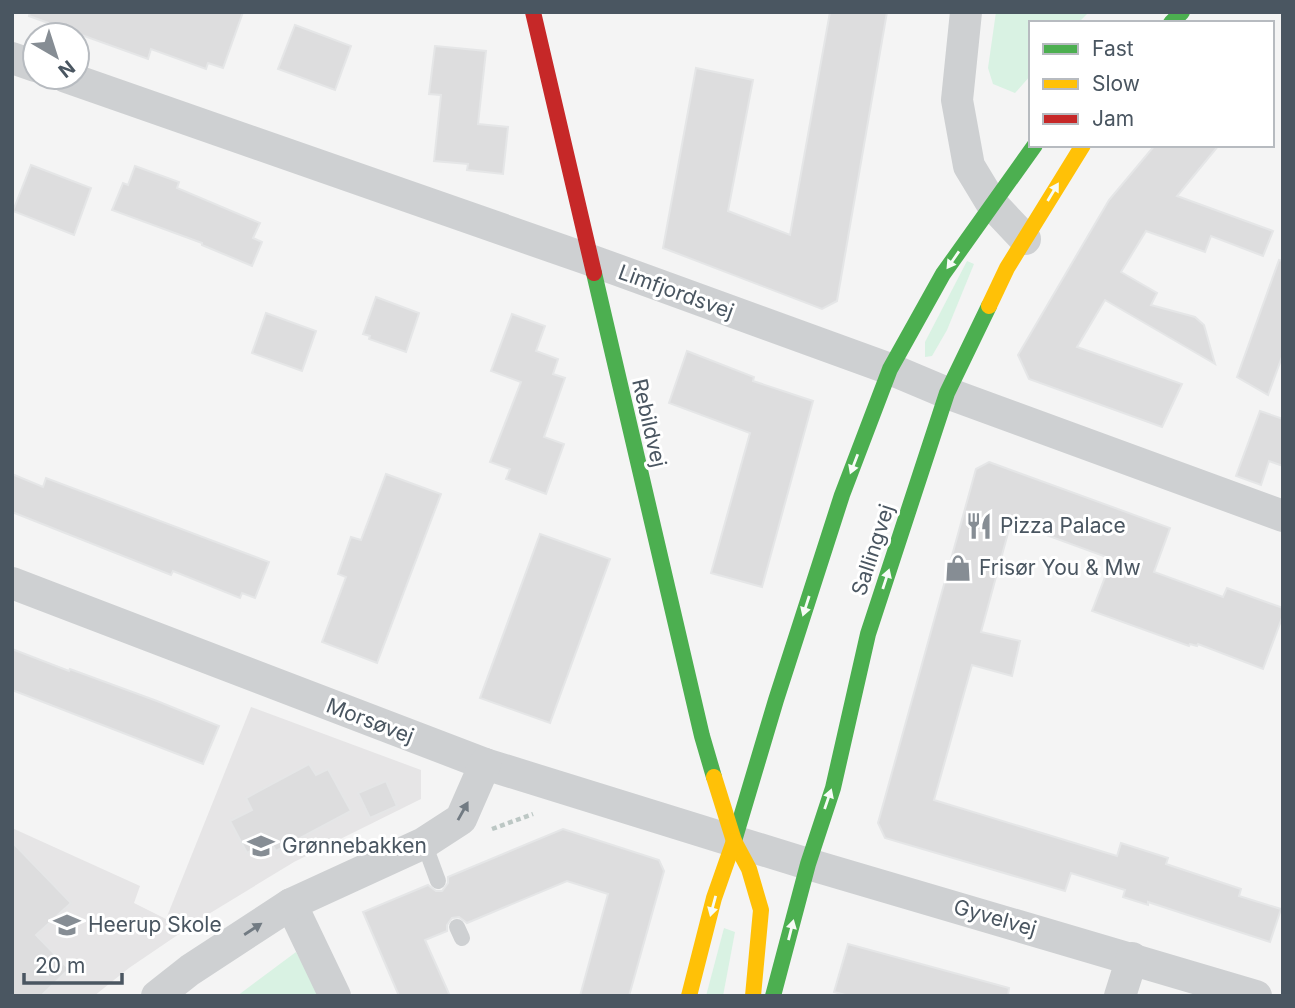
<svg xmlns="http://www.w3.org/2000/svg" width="1295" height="1008" viewBox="0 0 1295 1008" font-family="Inter,sans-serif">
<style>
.education{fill:#e6e5e6}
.green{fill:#d9f2e3}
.building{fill:#ddddde;stroke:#e5e6e7;stroke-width:2}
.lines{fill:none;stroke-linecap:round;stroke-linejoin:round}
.path{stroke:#bcc7c4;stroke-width:4.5;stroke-dasharray:5 3.5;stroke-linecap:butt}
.lane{stroke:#ced0d2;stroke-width:16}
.street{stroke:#ced0d2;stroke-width:32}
.fast{stroke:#4caf50;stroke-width:16}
.slow{stroke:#ffc107;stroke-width:16}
.jam{stroke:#c62828;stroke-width:16}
.oneway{fill:#f6fbf6}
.oneway2{fill:#727b83}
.labels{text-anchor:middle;stroke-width:6;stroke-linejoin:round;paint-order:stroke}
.street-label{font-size:21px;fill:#4a5661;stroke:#fff}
.poi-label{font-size:21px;fill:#4a5661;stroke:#fff;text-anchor:start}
</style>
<rect width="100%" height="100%" fill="#f4f4f4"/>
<polygon class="education" points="251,707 421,770 421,799 294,862 207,915 129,968 94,996 12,996 12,828 140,886 134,903 166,919"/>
<g class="green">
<polygon points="996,12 1089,12 1078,23 1031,23 1031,75 1015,93 993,84 988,68"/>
<polygon points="967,261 974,264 947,330 932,356 925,357 925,342"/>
<polygon points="724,928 735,932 723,996 706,996"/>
<polygon points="296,952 320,996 237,996"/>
</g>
<g class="building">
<polygon points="30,12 243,12 223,68 208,63 206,69 151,49 148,59 29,16"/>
<polygon points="830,12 887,12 837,301 822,309 663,248 696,68 753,80 728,211 790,235"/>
<polygon points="295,25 351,46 335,90 278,69"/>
<polygon points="435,46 486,51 478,124 508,127 503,174 467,170 468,164 434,161 441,95 429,94"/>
<polygon points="1155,145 1219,145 1177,196 1273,231 1263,256 1211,236 1205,252 1146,231 1121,272 1157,293 1151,305 1195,317 1204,325 1215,364 1105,300 1077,347 1182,384 1162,427 1029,379 1018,355 1109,200"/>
<polygon points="31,165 91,188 74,235 13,211"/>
<polygon points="135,166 179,182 177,188 260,223 253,238 262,242 252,266 202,245 202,243 112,210 123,183 128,185"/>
<polygon points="1279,260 1283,261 1283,354 1268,395 1237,377"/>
<polygon points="376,297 419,313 406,352 369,339 370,336 363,334"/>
<polygon points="266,313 316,331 302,371 252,353"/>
<polygon points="512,314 545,326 536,351 558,359 553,374 565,378 544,437 564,444 546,494 506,479 510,469 490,462 521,382 491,371"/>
<polygon points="687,351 754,377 753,381 813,401 762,587 711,573 750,433 669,403"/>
<polygon points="1260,411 1283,419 1283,466 1269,461 1261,485 1236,476"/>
<polygon points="989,462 1170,528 1154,572 1223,597 1227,588 1283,608 1283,615 1263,669 1198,644 1197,646 1190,644 1189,646 1092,611 1112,559 1011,522 981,632 1020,641 1012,676 972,665 934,800 1117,856 1121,843 1168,858 1166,864 1241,889 1239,896 1281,909 1270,942 1148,902 1148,905 1123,897 1125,890 1071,873 1065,891 885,838 878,823 976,469"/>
<polygon points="12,474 43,487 46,478 269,562 255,598 242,593 240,598 173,571 171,575 12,512"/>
<polygon points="386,474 441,494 377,663 322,642 346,577 338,574 351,537 361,540"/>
<polygon points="540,534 610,559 550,723 480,698"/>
<polygon points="12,649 69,671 70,669 157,701 219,726 203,764 12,690"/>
<polygon points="309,764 316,775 328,769 351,811 276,851 270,841 247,853 230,821 252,810 246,798"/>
<polygon points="386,781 397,806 370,818 358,793"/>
<polygon points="563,829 659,860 664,871 629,996 580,996 608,894 567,881 467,923 459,917 452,918 447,925 447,931 425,940 450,996 399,996 363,912 428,885 436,891 442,891 448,883 448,877"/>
<polygon points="12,842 71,903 36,935 69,969 41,996 12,996"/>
<polygon points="848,944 1009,988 1008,996 849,996 834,992"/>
</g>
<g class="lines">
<polyline class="path" points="492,829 533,814"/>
<g class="lane">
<polyline points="424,843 438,881"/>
<polyline points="457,927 462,938"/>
</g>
<g class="street">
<polyline points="966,12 957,100 969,166 992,204 1025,239"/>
<polyline points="12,58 35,66"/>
<polyline points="66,77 590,260 890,369 947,393 1283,516"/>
<polyline points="12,583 485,764 808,864 1256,996"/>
<polyline points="291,904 335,996"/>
<polyline points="157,996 190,970 291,904 424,843 461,819 485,764"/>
<polyline points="1120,996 1132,958"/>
</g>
<g class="fast">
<polyline points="1171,23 1182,12"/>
<polyline points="594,273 702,736 714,777"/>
<polyline points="734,841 776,700 842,495 890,369 943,274 1035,145"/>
<polyline points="773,996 808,864 833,788 868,634 947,393 989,306"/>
</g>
<g class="slow">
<polyline points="989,306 1007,268 1083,145"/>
<polyline points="714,777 734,841 749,869 761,910 753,996"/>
<polyline points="689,996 714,898 734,841"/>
</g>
<polyline class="jam" points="533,12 594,273"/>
</g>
<defs><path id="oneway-solid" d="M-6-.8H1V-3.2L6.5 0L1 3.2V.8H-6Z" transform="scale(1.75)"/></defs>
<g class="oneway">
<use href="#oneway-solid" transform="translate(1053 192) rotate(-59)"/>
<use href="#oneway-solid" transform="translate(953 260) rotate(125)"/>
<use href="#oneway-solid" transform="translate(854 464) rotate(111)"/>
<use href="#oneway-solid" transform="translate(886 579) rotate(-72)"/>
<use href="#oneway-solid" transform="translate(806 606) rotate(108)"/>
<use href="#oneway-solid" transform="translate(828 799) rotate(-71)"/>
<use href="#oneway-solid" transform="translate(713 906) rotate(105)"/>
<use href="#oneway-solid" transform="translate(791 930) rotate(-76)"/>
</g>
<g class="oneway2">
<use href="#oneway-solid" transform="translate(463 811) rotate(-61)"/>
<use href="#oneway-solid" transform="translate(253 929) rotate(-33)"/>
</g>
<defs>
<symbol id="restaurant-bare" viewBox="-9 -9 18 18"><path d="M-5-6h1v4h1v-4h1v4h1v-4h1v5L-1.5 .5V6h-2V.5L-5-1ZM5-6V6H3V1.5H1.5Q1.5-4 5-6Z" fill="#868d94" stroke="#fff" stroke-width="2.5" paint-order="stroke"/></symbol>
<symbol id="shop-bare" viewBox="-9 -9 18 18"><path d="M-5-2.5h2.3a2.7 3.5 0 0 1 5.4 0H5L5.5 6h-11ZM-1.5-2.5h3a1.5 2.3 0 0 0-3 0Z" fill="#868d94" stroke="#fff" stroke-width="2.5" paint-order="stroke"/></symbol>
<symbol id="school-bare" viewBox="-9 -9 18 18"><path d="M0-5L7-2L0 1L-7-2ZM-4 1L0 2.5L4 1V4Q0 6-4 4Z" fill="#868d94" stroke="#fff" stroke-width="2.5" paint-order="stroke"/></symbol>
</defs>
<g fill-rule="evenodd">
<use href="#restaurant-bare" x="960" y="507" width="38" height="38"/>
<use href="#shop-bare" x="939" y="549" width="38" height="38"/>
<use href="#school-bare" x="242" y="827" width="38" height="38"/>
<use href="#school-bare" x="48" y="906" width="38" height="38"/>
</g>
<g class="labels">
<g class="street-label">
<text transform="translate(676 292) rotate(20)" y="7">Limfjordsvej</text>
<text transform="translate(649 423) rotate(77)" y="7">Rebildvej</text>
<text transform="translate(873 550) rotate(-72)" y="7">Sallingvej</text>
<text transform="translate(370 721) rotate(21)" y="7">Morsøvej</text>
<text transform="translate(995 918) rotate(16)" y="7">Gyvelvej</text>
</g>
<g class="poi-label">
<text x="1000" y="533">Pizza Palace</text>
<text x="979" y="575">Frisør You &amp; Mw</text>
<text x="282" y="853">Grønnebakken</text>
<text x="88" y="932">Heerup Skole</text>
</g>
</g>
<rect width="1295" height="1008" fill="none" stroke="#4a5661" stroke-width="28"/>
<rect x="1029" y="21" width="245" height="126" fill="#ffffff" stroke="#b7bbc0" stroke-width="2"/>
<rect x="1043" y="44" width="35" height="10" fill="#4caf50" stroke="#b7bbc0" stroke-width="2"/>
<text x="1092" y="56" font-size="21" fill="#4a5661">Fast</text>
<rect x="1043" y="79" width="35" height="10" fill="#ffc107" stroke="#b7bbc0" stroke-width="2"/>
<text x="1092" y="91" font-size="21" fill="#4a5661">Slow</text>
<rect x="1043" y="114" width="35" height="10" fill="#c62828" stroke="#b7bbc0" stroke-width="2"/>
<text x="1092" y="126" font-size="21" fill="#4a5661">Jam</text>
<g transform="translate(56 56) rotate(141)"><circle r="33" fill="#ffffff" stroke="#b7bbc0" stroke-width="2"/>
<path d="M0-5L12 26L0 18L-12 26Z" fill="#868d94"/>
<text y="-10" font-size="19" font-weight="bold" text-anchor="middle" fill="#4a5661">N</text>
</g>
<path d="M24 973v10h98v-10" fill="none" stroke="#4a5661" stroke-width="3.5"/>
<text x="35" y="973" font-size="21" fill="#4a5661" stroke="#ffffff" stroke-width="5" paint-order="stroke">20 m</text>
</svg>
